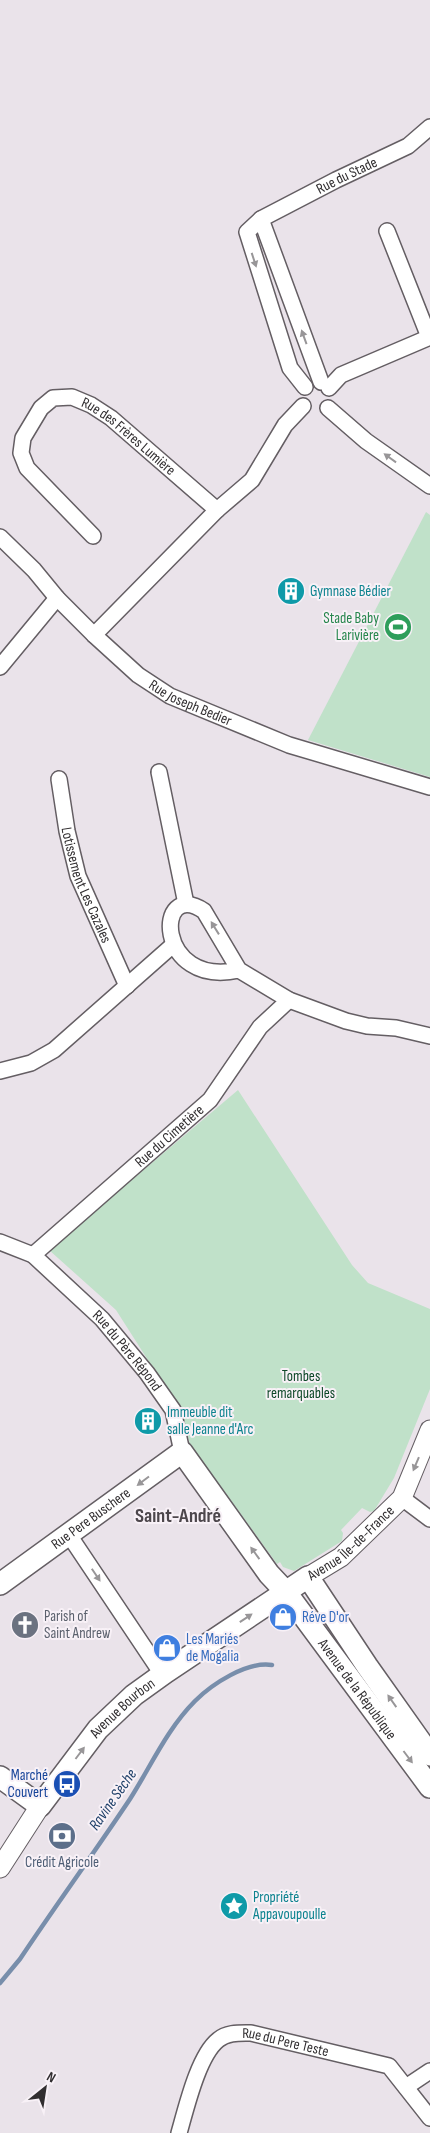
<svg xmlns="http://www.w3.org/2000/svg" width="430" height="2133" viewBox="0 0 430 2133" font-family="'Sofia Sans Condensed',sans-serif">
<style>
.green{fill:#c0e1c9}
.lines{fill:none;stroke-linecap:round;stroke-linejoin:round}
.stream{stroke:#788eab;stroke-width:4.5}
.minor-casing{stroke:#645e63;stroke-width:18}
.tertiary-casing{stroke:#645e63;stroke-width:21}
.secondary-casing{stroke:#645e63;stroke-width:24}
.minor{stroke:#fff;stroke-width:15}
.tertiary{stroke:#fff;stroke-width:19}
.secondary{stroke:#fff;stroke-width:21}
.oneway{fill:#989698}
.labels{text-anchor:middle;stroke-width:4;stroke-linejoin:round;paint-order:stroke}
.street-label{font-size:15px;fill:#312e30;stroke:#f8f1f7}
.culture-label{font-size:15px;fill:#0d838f;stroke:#f8f1f7;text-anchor:start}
.leisure-label{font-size:15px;fill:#27864d;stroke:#f8f1f7;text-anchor:end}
.park-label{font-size:15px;fill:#0c4727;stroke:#f8f1f7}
.worship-label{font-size:15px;fill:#5b616d;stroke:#f8f1f7;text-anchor:start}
.shop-label{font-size:15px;fill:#366cbe;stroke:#f8f1f7;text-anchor:start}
.transit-label{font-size:15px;fill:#164399;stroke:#f8f1f7;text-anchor:end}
.service-label{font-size:15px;fill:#4e5e75;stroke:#f8f1f7}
.water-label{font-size:16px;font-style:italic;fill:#1f4069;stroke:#f8f1f7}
.district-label{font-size:20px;font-weight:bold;fill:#4d474c;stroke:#f8f1f7}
</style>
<rect width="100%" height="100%" fill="#eae3ea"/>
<g class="green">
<polygon points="426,512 430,515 430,777 308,740"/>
<polygon points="238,1090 352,1265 368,1283 430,1309 430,1389 394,1478 374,1511 370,1512 362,1508 341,1530 343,1533 342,1541 294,1571 283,1567 280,1562 277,1564 190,1444 181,1412 116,1310 49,1250"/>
</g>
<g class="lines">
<path class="stream" d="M0 1983 20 1959C56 1905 94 1853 130 1799 151 1766 167 1729 195 1701 212 1684 247 1661 272 1665"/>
<defs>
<g id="minor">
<polyline points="261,219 321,382"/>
<polyline points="387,231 429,337"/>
<path id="s1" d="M305 387 290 368 247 232 261 219 336 180 408 146 430 127"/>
<polyline points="329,388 341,375 430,337"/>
<polyline points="328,408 366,441 430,486"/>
<path id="s2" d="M93 536 27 468 21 453 23 438 41 408 53 398 72 397 91 405 111 418 217 510"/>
<path id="s3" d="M0 537 34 570 57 598 94 635 138 675 170 696 289 745 430 787"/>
<polyline points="94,635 217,510 252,480 285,425 303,406"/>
<polyline points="0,667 57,598"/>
<polyline points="159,772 186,904"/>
<path id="s4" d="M59 779 67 831 78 876 127 986"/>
<path d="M239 970C155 989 154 877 204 911L239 970 289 1000 346 1021 367 1026 396 1028 430 1036"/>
<polyline points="0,1071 31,1063 54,1050 173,945"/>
<path id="s5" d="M0 1242 33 1255 102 1319 147 1373 173 1410 182 1452"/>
<path id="s6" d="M33 1255 210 1100 260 1027 289 1000"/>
<polyline points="402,1498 430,1519"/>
<polyline points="69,1535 162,1674"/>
<polyline points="406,2087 430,2071"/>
<path id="s7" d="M179 2133C186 2109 198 2056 218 2040 227 2032 240 2033 251 2033L389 2066 430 2118"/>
</g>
<g id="tertiary">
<path id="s8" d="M308 1577 341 1557 402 1498 430 1430"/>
<polyline points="0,1868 40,1806"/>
</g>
<g id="secondary">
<path id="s9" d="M0 1584 182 1452 269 1574 285 1591 430 1787"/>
<path id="s10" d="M0 1777 40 1806 98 1729 134 1695 166 1672 308 1577 367 1666 430 1755"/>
</g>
</defs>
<use href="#minor" class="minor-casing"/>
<use href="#tertiary" class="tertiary-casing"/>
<use href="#secondary" class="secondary-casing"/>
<use href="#minor" class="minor"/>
<use href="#tertiary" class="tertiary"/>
<use href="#secondary" class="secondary"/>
</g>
<defs><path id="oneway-solid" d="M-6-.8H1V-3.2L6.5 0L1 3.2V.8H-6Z" transform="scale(1.25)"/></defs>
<g class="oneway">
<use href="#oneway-solid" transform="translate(254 260) rotate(72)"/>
<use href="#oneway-solid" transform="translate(304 337) rotate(-110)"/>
<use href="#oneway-solid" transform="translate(390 458) rotate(-144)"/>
<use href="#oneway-solid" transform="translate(215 928) rotate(-122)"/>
<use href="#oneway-solid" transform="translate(416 1464) rotate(113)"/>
<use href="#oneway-solid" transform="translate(143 1481) rotate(143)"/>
<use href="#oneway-solid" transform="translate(255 1553) rotate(-126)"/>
<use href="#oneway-solid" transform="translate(96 1575) rotate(56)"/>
<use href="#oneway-solid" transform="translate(246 1618) rotate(-34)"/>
<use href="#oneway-solid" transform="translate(392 1701) rotate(-125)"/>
<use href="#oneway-solid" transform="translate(80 1753) rotate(-53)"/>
<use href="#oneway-solid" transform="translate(408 1757) rotate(53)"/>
</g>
<defs>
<symbol id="building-disc" viewBox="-11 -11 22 22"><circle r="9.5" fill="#0f9aa8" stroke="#f8f1f7"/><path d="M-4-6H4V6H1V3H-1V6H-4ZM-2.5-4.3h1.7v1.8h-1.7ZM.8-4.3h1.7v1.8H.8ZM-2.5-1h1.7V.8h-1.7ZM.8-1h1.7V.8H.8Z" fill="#fff"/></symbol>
<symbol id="stadium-disc" viewBox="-11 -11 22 22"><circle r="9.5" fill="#2e9e5b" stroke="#f8f1f7"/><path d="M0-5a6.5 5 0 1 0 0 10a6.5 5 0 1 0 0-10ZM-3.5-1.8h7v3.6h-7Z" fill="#fff"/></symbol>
<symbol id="shop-disc" viewBox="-11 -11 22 22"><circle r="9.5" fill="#3f7fe0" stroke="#f8f1f7"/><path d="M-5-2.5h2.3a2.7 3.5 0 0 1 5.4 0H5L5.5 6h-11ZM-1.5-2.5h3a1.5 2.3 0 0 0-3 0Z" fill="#fff"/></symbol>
<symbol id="church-disc" viewBox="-11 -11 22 22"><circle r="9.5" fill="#6b7280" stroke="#f8f1f7"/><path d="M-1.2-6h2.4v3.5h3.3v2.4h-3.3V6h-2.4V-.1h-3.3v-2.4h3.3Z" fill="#fff"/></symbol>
<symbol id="bus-disc" viewBox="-11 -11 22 22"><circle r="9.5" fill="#1a4fb4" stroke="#f8f1f7"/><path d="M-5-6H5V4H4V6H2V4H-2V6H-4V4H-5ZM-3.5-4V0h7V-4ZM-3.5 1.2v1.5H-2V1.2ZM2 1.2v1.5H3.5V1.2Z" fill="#fff"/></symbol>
<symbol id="bank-disc" viewBox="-11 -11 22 22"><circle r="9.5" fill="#5c6f8a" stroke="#f8f1f7"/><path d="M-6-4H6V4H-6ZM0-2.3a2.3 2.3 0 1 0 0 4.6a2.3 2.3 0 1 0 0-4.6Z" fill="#fff"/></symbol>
<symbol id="sight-disc" viewBox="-11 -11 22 22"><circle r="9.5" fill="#0f9aa8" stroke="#f8f1f7"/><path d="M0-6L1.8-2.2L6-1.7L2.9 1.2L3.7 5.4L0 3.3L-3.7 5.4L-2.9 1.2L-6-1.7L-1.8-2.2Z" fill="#fff"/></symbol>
</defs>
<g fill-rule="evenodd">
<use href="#building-disc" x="275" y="575" width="32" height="32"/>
<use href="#stadium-disc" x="382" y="611" width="32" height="32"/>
<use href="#building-disc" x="132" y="1405" width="32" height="32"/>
<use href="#shop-disc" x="267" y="1601" width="32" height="32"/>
<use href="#church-disc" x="9" y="1609" width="32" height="32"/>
<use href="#shop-disc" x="151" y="1632" width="32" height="32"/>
<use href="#bus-disc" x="51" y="1768" width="32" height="32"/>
<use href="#bank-disc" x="46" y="1820" width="32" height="32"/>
<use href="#sight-disc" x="218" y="1890" width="32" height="32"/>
</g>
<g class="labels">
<g class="street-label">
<text dy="5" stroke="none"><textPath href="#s1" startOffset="282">Rue du Stade</textPath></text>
<text dy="5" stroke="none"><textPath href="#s2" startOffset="265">Rue des Frères Lumière</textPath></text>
<text dy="5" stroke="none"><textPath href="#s3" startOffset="255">Rue Joseph Bedier</textPath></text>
<text dy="5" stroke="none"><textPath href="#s4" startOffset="110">Lotissement Les Cazales</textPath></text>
<text dy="5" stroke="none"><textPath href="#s6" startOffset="181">Rue du Cimetière</textPath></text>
<text dy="5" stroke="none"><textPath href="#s5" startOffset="170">Rue du Père Répond</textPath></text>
<text dy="5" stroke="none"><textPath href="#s9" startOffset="112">Rue Pere Buschere</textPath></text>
<text dy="5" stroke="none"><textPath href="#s8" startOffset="55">Avenue Île-de-France</textPath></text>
<text dy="5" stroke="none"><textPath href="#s9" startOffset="520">Avenue de la République</textPath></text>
<text dy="5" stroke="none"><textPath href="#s10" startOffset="178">Avenue Bourbon</textPath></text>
<text dy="5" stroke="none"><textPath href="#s7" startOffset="172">Rue du Pere Teste</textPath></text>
</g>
<g class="culture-label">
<text x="310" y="596">Gymnase Bédier</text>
<text x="167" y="1417">Immeuble dit<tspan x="167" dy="17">salle Jeanne d'Arc</tspan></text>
<text x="253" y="1902">Propriété<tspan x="253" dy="17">Appavoupoulle</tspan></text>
</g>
<g class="leisure-label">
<text x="379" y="623">Stade Baby<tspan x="379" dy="17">Larivière</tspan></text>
</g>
<g class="park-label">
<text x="301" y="1381">Tombes<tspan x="301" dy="17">remarquables</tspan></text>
</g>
<g class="worship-label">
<text x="44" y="1621">Parish of<tspan x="44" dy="17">Saint Andrew</tspan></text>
</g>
<g class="shop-label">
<text x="302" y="1622">Réve D'or</text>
<text x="186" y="1644">Les Mariés<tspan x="186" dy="17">de Mogalia</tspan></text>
</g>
<g class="transit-label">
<text x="48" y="1780">Marché<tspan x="48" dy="17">Couvert</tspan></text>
</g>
<g class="service-label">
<text x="62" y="1867">Crédit Agricole</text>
</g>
<g class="water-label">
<text transform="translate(112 1799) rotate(-55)" y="6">Ravine Sèche</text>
</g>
<g class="district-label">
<text x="178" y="1522">Saint-André</text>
</g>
</g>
<g transform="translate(45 2088) rotate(30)" stroke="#f8f1f7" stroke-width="4" paint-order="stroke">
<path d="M0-4L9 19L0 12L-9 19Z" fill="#312e30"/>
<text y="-8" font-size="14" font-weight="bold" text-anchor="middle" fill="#312e30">N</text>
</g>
</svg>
